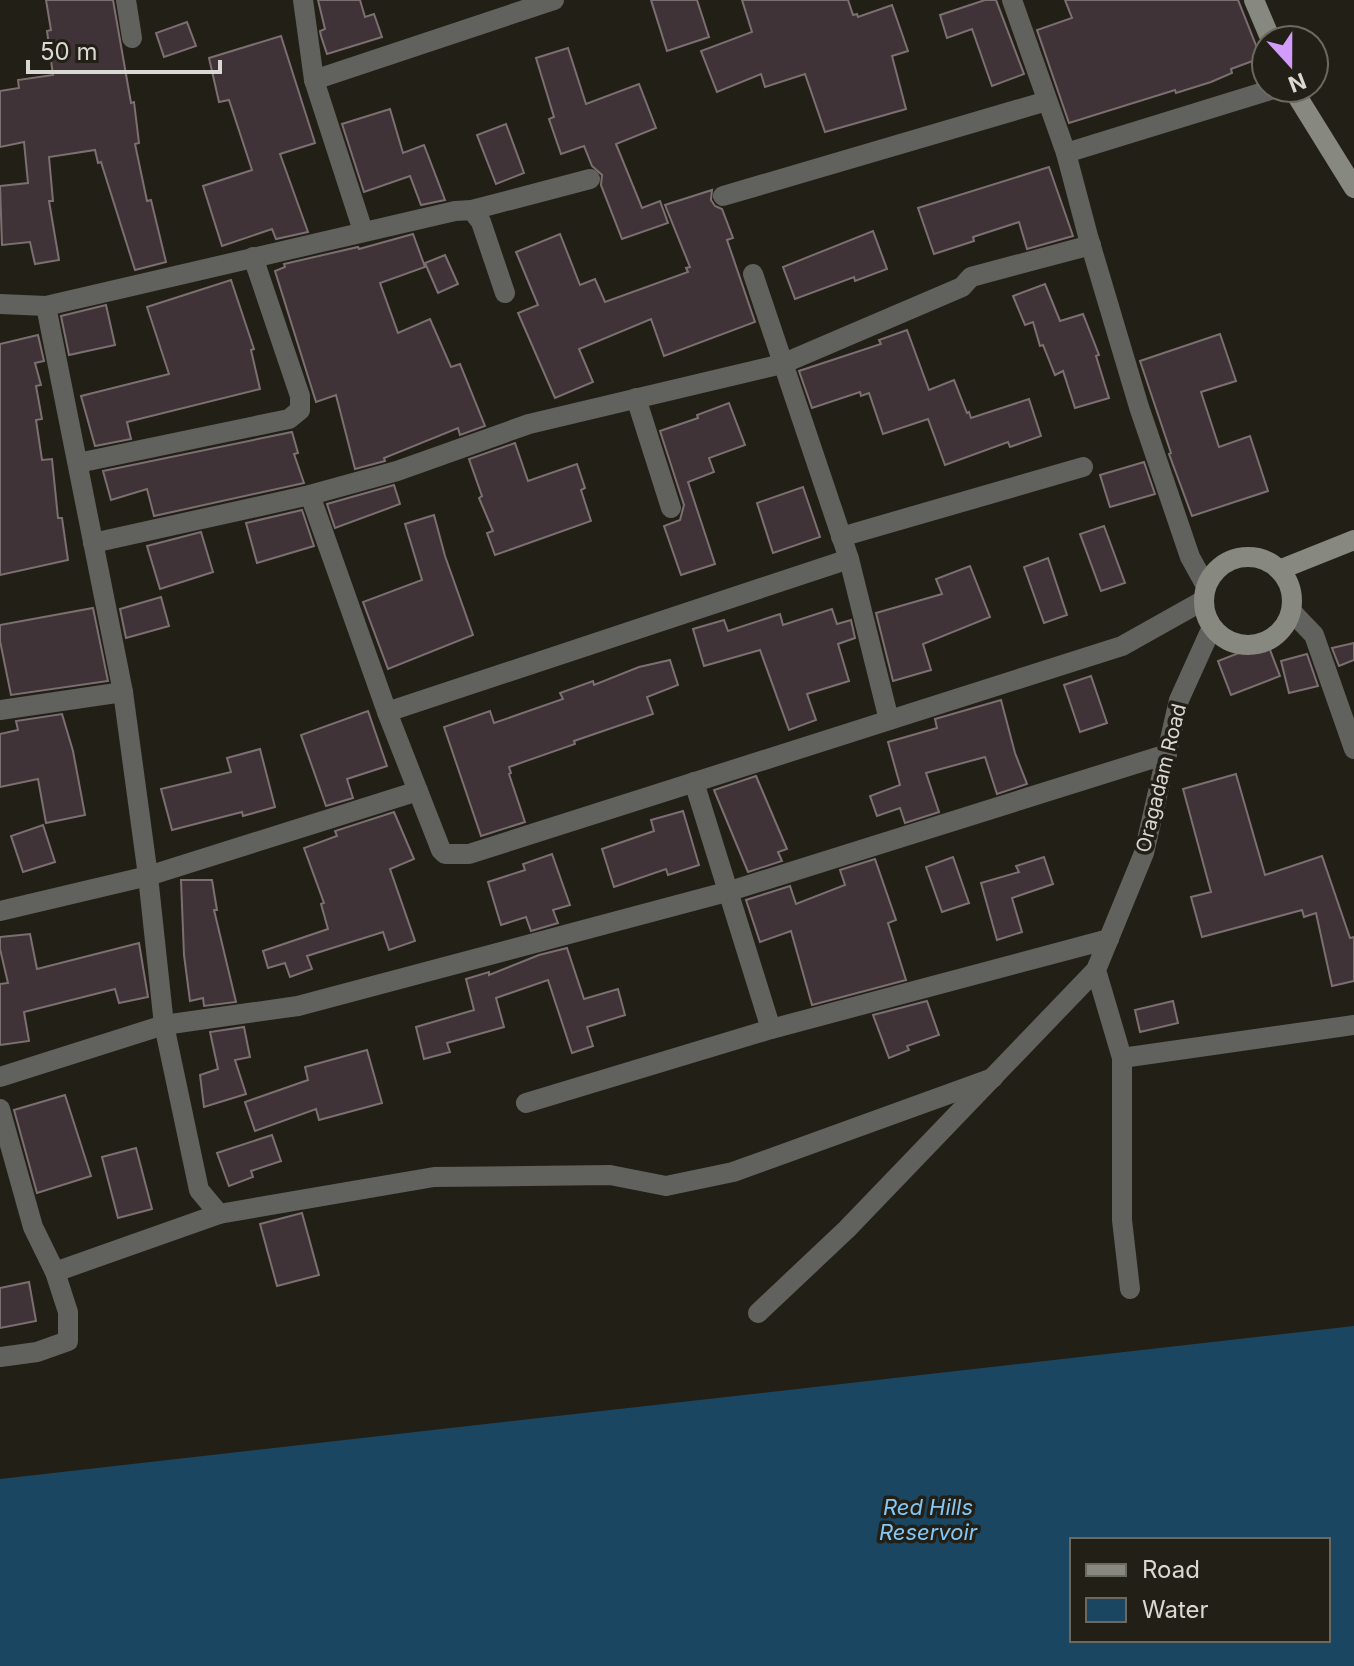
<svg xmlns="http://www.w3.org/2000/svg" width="1354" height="1666" viewBox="0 0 1354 1666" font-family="Inter,sans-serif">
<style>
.water{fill:#1b4661;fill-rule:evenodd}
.building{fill:#3f3337;stroke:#7c6f72;stroke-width:2}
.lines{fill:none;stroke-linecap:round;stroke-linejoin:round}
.street{stroke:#61625d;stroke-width:20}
.secondary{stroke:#878880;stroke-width:20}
.labels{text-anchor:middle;stroke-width:7;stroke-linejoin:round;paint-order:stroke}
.street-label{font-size:20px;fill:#dad8d2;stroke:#221f16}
.water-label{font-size:22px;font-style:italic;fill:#83c8f6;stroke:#221f16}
</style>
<rect width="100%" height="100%" fill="#221f16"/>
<path class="water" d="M1354 1326V1666H0V1479ZM1072 1540H1328V1640H1072Z"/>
<g class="building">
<polygon points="46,0 113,0 131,103 134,102 139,143 135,144 147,201 151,200 166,262 135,270 101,162 98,163 95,150 49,157 53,201 49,201 59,260 35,264 30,242 2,245 0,186 28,183 24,142 0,147 0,91 19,88 18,80 53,75 47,31 51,30"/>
<polygon points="318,0 360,0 365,17 374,14 382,37 327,54 321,36 320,31 325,29"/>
<polygon points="651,0 697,0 709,37 667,51"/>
<polygon points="742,0 848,0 853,15 857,14 858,17 892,5 908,51 892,56 906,109 825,132 805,74 765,87 761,74 717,92 701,51 752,32"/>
<polygon points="985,0 996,0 1024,74 992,86 972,29 947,38 940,15"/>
<polygon points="1065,0 1238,0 1261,58 1231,69 1232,73 1211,82 1176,93 1175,90 1069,123 1037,30 1072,18"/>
<polygon points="187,22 196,46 164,57 156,33"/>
<polygon points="281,36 315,143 280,154 308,232 276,239 272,229 222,246 203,186 252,170 229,100 219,102 209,58"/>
<polygon points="568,48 586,104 639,84 656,128 616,144 642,208 660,201 668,223 622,239 601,185 602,175 592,166 584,146 561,154 549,119 554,117 536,58"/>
<polygon points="390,109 403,153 424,145 445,200 421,205 410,176 364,192 342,124"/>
<polygon points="506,124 524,173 496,184 477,135"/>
<polygon points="1049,167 1073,236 1027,249 1019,222 973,237 974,241 934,254 918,208"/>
<polygon points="712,190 711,200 715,206 722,209 733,238 727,240 755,322 664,356 651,319 579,349 593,382 555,398 518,313 538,305 516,252 560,234 580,285 595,279 605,302 688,272 686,268 690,267 665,205"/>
<polygon points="873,231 887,269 855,281 854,277 795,299 783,267"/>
<polygon points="413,234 425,267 380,283 398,333 430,319 451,367 460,364 485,426 460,435 458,428 384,458 385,461 355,469 336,395 316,402 275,271 285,267 284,264 358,247 359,249"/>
<polygon points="445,255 458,284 438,293 425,263"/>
<polygon points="231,280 254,349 251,350 260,389 127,422 131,439 95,446 81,396 169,374 147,307"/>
<polygon points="1045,284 1060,321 1083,314 1099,355 1096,356 1109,398 1075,408 1063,371 1055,375 1043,345 1040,346 1033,322 1025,325 1013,296"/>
<polygon points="106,305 115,345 69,355 61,316"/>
<polygon points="907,330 929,390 954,380 967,413 969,412 971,418 1029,399 1041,436 1010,447 1008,442 945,465 928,419 883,434 869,393 861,396 860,392 812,408 799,371 881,344 879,340"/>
<polygon points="1220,334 1236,381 1201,392 1219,447 1250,436 1268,491 1192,516 1169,454 1171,453 1140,361"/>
<polygon points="38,335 44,361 35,363 41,385 36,386 42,419 36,420 42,460 52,459 58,518 62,518 68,560 0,575 0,344"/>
<polygon points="729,403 745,445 709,458 714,472 688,482 715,564 681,575 664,526 680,520 684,505 660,431 698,418 697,415"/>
<polygon points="292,432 298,453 294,454 304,483 154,516 147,489 111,500 103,471"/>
<polygon points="515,443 528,481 577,464 585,488 581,490 591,521 495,555 487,533 493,531 479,498 482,496 469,459"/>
<polygon points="1144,462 1155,494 1110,507 1100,475"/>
<polygon points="394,485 400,504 335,528 327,504"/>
<polygon points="803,487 820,537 773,553 757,503"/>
<polygon points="302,510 314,546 257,563 246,523"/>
<polygon points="434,515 445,556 473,635 388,669 363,602 422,580 405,524"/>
<polygon points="1104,526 1125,583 1101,591 1080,534"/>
<polygon points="201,532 213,572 160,589 147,546"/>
<polygon points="1048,558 1067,615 1044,623 1024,567"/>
<polygon points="970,566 990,617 923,644 931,670 893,681 876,613 942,594 936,579"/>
<polygon points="161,597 169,626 126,638 120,609"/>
<polygon points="93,608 108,681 11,695 0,641 0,625"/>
<polygon points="832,609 837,624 851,620 855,638 838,644 849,681 807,694 816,720 789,730 760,650 704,666 693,629 724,620 728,631 780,614 783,625"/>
<polygon points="1267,642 1280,676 1231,695 1218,661"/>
<polygon points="1354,643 1354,660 1339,666 1332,648"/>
<polygon points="1307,654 1318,686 1289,693 1281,661"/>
<polygon points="670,660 678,685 647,697 653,714 574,741 575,744 509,767 511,773 509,774 525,822 481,836 444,727 490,711 494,723 563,699 560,693 593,681 594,685 639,667"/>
<polygon points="1091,676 1107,723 1080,732 1064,685"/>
<polygon points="1001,700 1015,753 1027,784 997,794 985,757 926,773 939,812 905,823 900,808 877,816 870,796 900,785 888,742 937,728 935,719"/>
<polygon points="368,711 387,766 347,779 353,798 326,806 301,735"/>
<polygon points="62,714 73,751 85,815 46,823 38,779 0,787 0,734 18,730 16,721"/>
<polygon points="260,749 275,807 243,816 242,812 172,830 161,789 231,772 227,758"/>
<polygon points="1236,774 1265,875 1322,856 1350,938 1354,937 1354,981 1332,986 1316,913 1304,917 1302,910 1202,937 1191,897 1211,892 1183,789"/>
<polygon points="756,776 787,849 778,852 782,861 748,872 714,790"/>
<polygon points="683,811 699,865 668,875 666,869 614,887 602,849 654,831 651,820"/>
<polygon points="394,812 414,859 390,869 415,941 389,950 383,932 307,956 312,969 290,977 285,963 268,968 263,951 328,929 321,904 324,903 304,848 337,836 335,831"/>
<polygon points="43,825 55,862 23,872 11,836"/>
<polygon points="552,854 570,905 553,910 558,923 531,931 526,917 501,925 488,882 525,870 523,864"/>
<polygon points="953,857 969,903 942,912 926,867"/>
<polygon points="1044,857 1053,884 1012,898 1022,932 997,940 981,883 1019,872 1016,866"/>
<polygon points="875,859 896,920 888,923 906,980 812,1005 791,931 760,942 746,900 790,886 796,904 845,885 840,870"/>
<polygon points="181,880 212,880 217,910 214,910 236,1002 204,1006 203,998 190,1001 184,955"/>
<polygon points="30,934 37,969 139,943 148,997 119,1003 115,989 24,1012 29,1041 0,1045 0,984 8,983 0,949 0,937"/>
<polygon points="567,948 584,999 618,989 625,1015 587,1027 593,1046 572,1053 548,980 496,998 504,1027 447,1043 450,1052 424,1059 416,1027 474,1010 466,979 489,972 489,975 539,955"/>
<polygon points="927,1001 939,1035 907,1046 909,1050 889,1058 873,1015"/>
<polygon points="1173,1001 1178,1023 1140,1032 1135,1010"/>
<polygon points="244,1027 250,1057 235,1060 246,1094 204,1107 200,1075 218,1069 210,1032"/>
<polygon points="367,1050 382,1103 319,1120 316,1109 255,1131 245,1102 308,1080 305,1067"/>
<polygon points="65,1095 91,1176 37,1193 14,1110"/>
<polygon points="272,1135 281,1161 251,1171 253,1177 229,1186 217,1153"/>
<polygon points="136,1148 152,1209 118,1218 102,1157"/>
<polygon points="302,1213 319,1275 277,1286 260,1224"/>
<polygon points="29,1282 36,1321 0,1328 0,1288"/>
</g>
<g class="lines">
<g class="street">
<polyline points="126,0 132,38"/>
<polyline points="303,0 314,80 363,231"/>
<polyline points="1012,0 1066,153 1088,236 1139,407 1190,557 1206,586"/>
<polyline points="314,80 554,0"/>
<polyline points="1066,153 1277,88"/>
<polyline points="723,196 1047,101"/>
<polyline points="472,210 590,179"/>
<polyline points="0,304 46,306 123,692 148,876 164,1025 199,1190 219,1214 434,1177 610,1175 666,1186 733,1172 993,1078"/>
<polyline points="46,306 455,211 472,210 481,222 505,293"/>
<polyline points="636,398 671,508"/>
<polyline points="78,463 289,419 300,410 300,396 253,257"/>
<polyline points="310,495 387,712 441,850 445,854 469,854 1122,646 1204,600"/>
<polyline points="841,537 1083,467"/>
<polyline points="93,543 310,495 397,471 529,424 782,364 962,287 971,277 1091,245"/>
<polyline points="849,559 889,720"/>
<polyline points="1291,611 1314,635 1354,749"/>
<polyline points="0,710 123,692"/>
<polyline points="387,712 849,559 753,274"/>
<polyline points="694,782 771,1029"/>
<polyline points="0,911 148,876 418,791"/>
<polyline points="1096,970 1122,1058 1122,1220 1130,1289"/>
<polyline points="1122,1058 1354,1025"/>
<polyline points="0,1077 164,1025 298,1006 730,891 1167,754"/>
<polyline points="526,1103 771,1029 1109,939"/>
<polyline points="0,1109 33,1227 55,1272 68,1312 68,1341 37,1352 0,1357"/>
<polyline points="55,1272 219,1214"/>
<polyline points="758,1313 847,1229 1096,970 1144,853 1179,700 1212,627"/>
</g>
<g class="secondary">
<polyline points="1254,0 1271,40"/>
<polyline points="1292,88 1354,188"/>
<circle cx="1248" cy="601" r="44"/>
<polyline points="1279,570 1354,540"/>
</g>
</g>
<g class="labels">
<g class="street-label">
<text transform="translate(1161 778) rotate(-76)" y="7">Oragadam Road</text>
</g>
<g class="water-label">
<text x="928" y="1515">Red Hills<tspan x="928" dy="25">Reservoir</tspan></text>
</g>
</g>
<rect x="1070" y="1538" width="260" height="104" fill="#221f16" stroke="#6c6961" stroke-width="2"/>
<rect x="1086" y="1564" width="40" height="12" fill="#878880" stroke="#6c6961" stroke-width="2"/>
<text x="1142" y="1578" font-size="24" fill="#dad8d2">Road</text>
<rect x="1086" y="1598" width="40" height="24" fill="#1b4661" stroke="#6c6961" stroke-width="2"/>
<text x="1142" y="1618" font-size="24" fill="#dad8d2">Water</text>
<g transform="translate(1290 64) rotate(159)"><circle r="38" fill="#221f16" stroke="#6c6961" stroke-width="2"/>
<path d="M0-6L14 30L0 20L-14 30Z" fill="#d39cfc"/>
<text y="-12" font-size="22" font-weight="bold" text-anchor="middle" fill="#dad8d2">N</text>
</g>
<path d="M28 60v12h192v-12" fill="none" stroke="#dad8d2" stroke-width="4"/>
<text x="40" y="60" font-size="24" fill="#dad8d2" stroke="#221f16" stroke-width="6" paint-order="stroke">50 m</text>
</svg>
